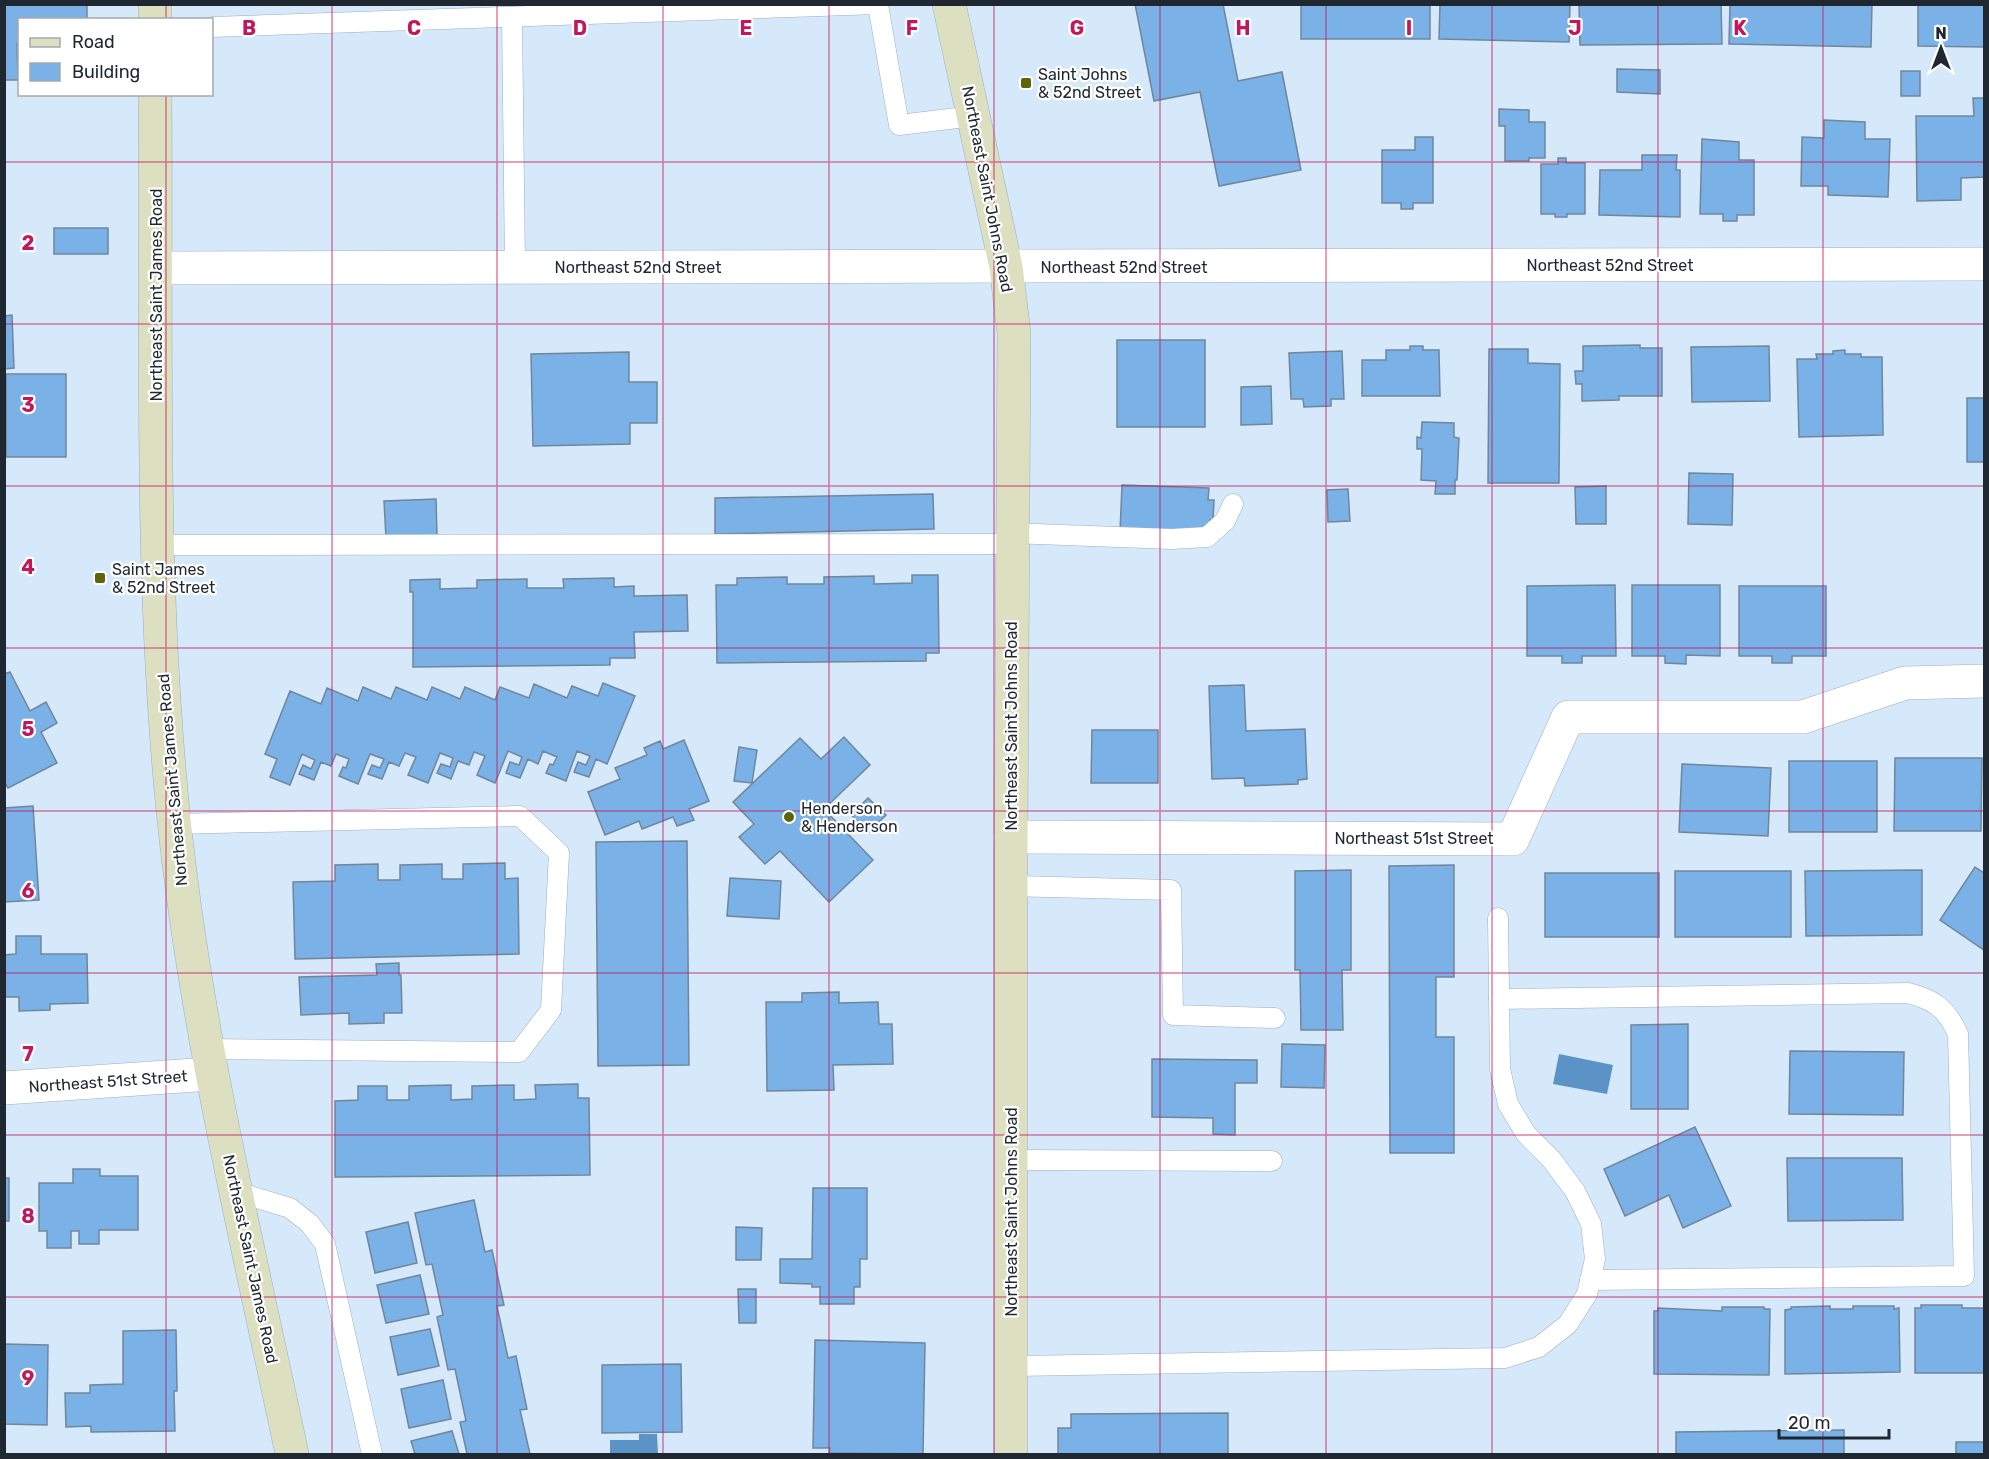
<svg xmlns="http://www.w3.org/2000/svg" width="1989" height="1459" viewBox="0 0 1989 1459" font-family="Rubik,sans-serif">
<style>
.water{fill:#5c93c7}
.building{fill:#7ab1e7;stroke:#71869b;stroke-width:1.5}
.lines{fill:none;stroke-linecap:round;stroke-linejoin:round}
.lane-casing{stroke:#99afc5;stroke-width:21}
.street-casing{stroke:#99afc5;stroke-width:34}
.secondary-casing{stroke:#99afc5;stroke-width:34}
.lane{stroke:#fff;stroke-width:20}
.street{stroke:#fff;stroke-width:33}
.secondary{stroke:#dce0c0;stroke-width:33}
.grid{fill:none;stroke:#c2185b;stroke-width:1.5;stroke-opacity:0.55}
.poi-dot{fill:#5c6607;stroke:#fff;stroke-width:2}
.labels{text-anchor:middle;stroke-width:4.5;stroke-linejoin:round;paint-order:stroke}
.poi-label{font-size:16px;fill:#1f2730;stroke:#fff;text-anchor:start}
.street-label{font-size:16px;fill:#1f2730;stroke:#fff}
.grid-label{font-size:20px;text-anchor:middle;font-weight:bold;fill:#c2185b;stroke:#fff;stroke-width:4.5;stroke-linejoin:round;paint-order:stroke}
</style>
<rect width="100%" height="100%" fill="#d6e9fb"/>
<g class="water">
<polygon points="1559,1054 1613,1065 1607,1094 1553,1084"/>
<polygon points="639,1434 657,1434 658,1454 610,1454 610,1440 639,1440"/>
</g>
<g class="building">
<polygon points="4,4 87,4 87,20 20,20 20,44 17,44 18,80 4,80"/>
<polygon points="1135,4 1223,4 1238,81 1282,72 1301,170 1219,186 1200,92 1154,101"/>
<rect x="1301" y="4" width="129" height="35"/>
<polygon points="1440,4 1570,4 1569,42 1439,39"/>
<polygon points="1579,4 1721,4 1722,44 1580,45"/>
<polygon points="1730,4 1872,4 1871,47 1729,44"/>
<polygon points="1918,4 1984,4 1984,47 1918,46"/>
<polygon points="1617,69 1660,70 1660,94 1617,92"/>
<rect x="1901" y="71" width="19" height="25"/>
<polygon points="1973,98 1984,98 1984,177 1961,178 1961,200 1917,201 1916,116 1974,116"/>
<polygon points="1499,109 1529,110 1529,122 1545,122 1545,158 1529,158 1529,161 1505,161 1505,126 1499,126"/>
<polygon points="1824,120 1865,122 1865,139 1890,139 1888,197 1828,195 1828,186 1801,186 1802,137 1824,138"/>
<polygon points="1415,137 1433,137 1433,203 1413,203 1413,209 1401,209 1401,203 1382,203 1382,150 1415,150"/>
<polygon points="1702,139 1739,142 1739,160 1754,160 1754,215 1737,215 1737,221 1723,221 1723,214 1700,214"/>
<polygon points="1642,155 1677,155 1676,170 1680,170 1680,217 1599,215 1600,170 1642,170"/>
<polygon points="1558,158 1566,158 1566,163 1585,163 1585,214 1567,214 1567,217 1555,217 1555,214 1541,214 1541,164 1558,164"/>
<rect x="54" y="228" width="54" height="26"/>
<polygon points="12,315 14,368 4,369 4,316"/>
<rect x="1117" y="340" width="88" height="87"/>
<polygon points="1640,345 1640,348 1662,348 1662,396 1619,396 1619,400 1582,401 1582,384 1576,384 1575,371 1583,371 1583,346"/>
<polygon points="1410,346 1423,346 1423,350 1439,350 1440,396 1362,396 1362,360 1386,360 1386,350 1410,350"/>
<polygon points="1769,346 1770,401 1692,402 1691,347"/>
<polygon points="1489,349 1528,349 1528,363 1560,364 1559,483 1488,483"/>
<polygon points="1845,350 1845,354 1861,354 1861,357 1882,357 1883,435 1799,437 1797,359 1817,359 1816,354 1833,354 1833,351"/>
<polygon points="1342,351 1344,399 1331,399 1331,406 1304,407 1303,399 1291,399 1289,353"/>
<polygon points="629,352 629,382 657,382 657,423 630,423 630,444 533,446 531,354"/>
<rect x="6" y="374" width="60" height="83"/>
<polygon points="1271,386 1272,424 1241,425 1241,387"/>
<rect x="1967" y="398" width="17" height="64"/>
<polygon points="1422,422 1454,423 1454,437 1459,438 1457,480 1455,480 1455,494 1435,494 1436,481 1421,480 1422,449 1417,449 1417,437 1421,438"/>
<polygon points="1689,473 1733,474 1732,525 1688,524"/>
<polygon points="1122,485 1209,488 1208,500 1214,500 1213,521 1210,520 1210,535 1120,532"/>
<polygon points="1606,486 1606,524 1576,524 1575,487"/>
<polygon points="1348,489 1350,521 1328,522 1327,490"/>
<polygon points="933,494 934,529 715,534 715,498"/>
<polygon points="436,499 437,536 386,538 384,501"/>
<polygon points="912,575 938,575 939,653 926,653 926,661 717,663 716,585 737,585 737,578 787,577 787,584 824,584 824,577 874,576 874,584 912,583"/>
<polygon points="614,578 614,587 634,586 634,596 687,595 688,631 634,632 635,658 610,658 610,665 413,667 413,592 410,592 410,580 440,579 440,589 477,588 477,580 527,579 527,588 564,588 563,579"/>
<polygon points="1615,585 1616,656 1582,656 1582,663 1562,663 1562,656 1527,656 1527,586"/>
<polygon points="1632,585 1720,585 1720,656 1686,655 1686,664 1665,663 1665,656 1632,656"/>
<polygon points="1739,586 1826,586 1826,656 1792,656 1792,663 1772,663 1772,656 1739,656"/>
<polygon points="10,672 30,711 46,702 57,723 41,732 57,763 8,788 4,781 4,674"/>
<polygon points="603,683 635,696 607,764 596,759 589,777 574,772 578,762 586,765 590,756 577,751 566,781 546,773 550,764 553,765 557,757 543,751 538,764 528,759 520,778 506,773 510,762 519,765 522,757 508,751 495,783 477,775 485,756 474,752 469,765 458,761 451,779 437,773 441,764 450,767 453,758 440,753 428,783 408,775 416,757 405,753 399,766 389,762 382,779 368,774 372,765 380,768 384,759 370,754 358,784 339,776 343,767 346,768 349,759 336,754 331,766 321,762 314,780 299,774 303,765 311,769 315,760 302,754 290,785 270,777 277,759 265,754 290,691 321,704 327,688 358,701 363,687 391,699 396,687 427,700 432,687 460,699 465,687 495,700 500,687 529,698 534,684 567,698 572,686 598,696"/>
<polygon points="1244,685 1246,731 1305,729 1307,779 1298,780 1298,784 1245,786 1244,778 1212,779 1209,686"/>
<polygon points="1092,730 1158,730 1158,783 1091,783"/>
<polygon points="844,737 870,765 824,809 873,860 829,902 780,851 765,864 739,837 754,824 733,802 800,738 821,759"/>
<polygon points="684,740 709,801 689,809 694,820 677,826 673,817 642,829 639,821 605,835 588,792 620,779 615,768 647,755 644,748 660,741 663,749"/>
<polygon points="739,747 757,750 752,783 734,781"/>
<polygon points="1895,758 1982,758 1981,831 1894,831"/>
<rect x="1789" y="761" width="88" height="71"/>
<polygon points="1682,764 1771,768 1768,836 1679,832"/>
<polygon points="868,798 886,815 869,832 851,815"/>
<polygon points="33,806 39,900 4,902 4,808"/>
<polygon points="687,841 689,1065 598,1066 596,842"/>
<polygon points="505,863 505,879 518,878 519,954 295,959 293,882 335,881 335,865 378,864 378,880 400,880 400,865 442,864 442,879 463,879 463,864"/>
<polygon points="1454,865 1454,977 1436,977 1436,1037 1454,1037 1454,1153 1390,1153 1389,866"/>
<polygon points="1975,867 1984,873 1984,950 1940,920"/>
<polygon points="1351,870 1351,970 1342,970 1343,1030 1301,1030 1300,970 1295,970 1295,871"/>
<polygon points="1922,870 1922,935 1806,936 1805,871"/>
<rect x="1675" y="871" width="116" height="66"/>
<rect x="1545" y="873" width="114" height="64"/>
<polygon points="730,878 781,881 779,919 727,916"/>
<polygon points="16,936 41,936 41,954 87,954 88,1003 50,1004 50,1010 19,1011 19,997 4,997 4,955 16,954"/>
<polygon points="399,963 399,975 401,975 402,1013 384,1013 384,1023 349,1024 349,1013 301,1015 299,977 377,975 376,964"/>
<polygon points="839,992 839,1003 878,1002 879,1024 892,1024 893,1064 833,1065 834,1090 767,1091 766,1002 802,1002 802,993"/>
<polygon points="1688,1024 1688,1109 1631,1109 1631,1025"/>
<polygon points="1282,1044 1325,1045 1324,1088 1281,1087"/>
<polygon points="1790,1051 1904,1052 1903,1115 1789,1114"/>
<polygon points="1152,1059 1257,1060 1257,1083 1235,1083 1235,1135 1213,1134 1213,1118 1152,1117"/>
<polygon points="578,1084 578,1098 589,1098 590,1175 335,1177 335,1101 358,1100 358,1086 387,1086 387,1100 409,1100 409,1086 451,1085 451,1100 472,1099 472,1086 514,1085 514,1100 536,1099 535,1085"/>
<polygon points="1695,1127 1731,1206 1683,1228 1669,1195 1625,1216 1604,1169"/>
<polygon points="1787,1158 1902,1158 1903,1220 1788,1221"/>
<polygon points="73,1169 100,1169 100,1176 138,1176 138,1230 99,1230 99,1244 79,1244 79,1231 71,1231 71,1248 47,1248 47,1231 39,1231 39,1183 73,1183"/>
<rect x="4" y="1178" width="5" height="43"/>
<polygon points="813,1188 867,1188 867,1259 860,1259 860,1287 854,1287 854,1304 820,1304 820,1287 812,1287 812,1284 780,1283 780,1259 812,1259"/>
<polygon points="474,1200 485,1252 492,1250 504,1305 497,1306 508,1358 516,1356 527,1409 520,1410 530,1454 467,1454 460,1422 466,1421 455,1369 448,1370 437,1317 443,1315 432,1264 426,1265 415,1213"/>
<polygon points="408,1222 417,1263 375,1273 366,1232"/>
<polygon points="736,1227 762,1228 761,1260 736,1260"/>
<polygon points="420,1275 429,1314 386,1323 377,1285"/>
<polygon points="738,1289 756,1289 756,1323 739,1323"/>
<polygon points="1921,1305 1962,1305 1962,1308 1984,1308 1984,1305 1984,1373 1915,1373 1915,1308 1921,1308"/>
<polygon points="1830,1306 1830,1309 1853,1309 1853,1306 1894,1306 1894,1309 1899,1308 1900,1372 1785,1374 1785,1310 1791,1309 1791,1307"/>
<polygon points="1722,1307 1764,1307 1764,1309 1770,1309 1769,1375 1654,1374 1654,1311 1658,1311 1658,1308 1722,1311"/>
<polygon points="430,1329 439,1366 398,1375 390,1337"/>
<polygon points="176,1330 177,1391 174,1391 175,1431 91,1432 91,1426 66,1427 65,1393 90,1393 90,1385 123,1384 123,1331"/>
<polygon points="815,1340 925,1343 923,1454 829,1453 830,1448 813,1448"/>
<polygon points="4,1344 48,1345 47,1425 4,1424"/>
<polygon points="681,1364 682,1432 602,1433 602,1365"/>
<polygon points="443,1380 451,1419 409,1428 401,1389"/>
<polygon points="1228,1413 1228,1454 1058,1454 1058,1428 1071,1428 1071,1414"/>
<polygon points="1844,1430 1844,1454 1676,1454 1676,1432"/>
<polygon points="452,1431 459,1454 415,1454 411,1441"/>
<rect x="1956" y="1442" width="28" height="12"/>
</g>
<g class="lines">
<defs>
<g id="lane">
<polyline points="878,5 899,125 974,116"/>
<polyline points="512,17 515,268"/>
<polyline points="212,27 878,4"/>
<polyline points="1012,533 1172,539 1207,537 1225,521 1233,504"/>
<polyline points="157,545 1012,544"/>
<polyline points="174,824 520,816 559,853 551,1010 519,1052 207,1049"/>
<polyline points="1011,886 1171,890 1173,1015 1275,1018"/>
<path d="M1499 999 1908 993C1935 1000 1946 1008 1958 1034L1964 1276 1590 1280"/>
<polyline points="1011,1160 1272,1161"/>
<polyline points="237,1192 290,1208 310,1224 325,1244 372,1454"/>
<polyline points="1011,1366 1505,1358 1539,1347 1568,1324 1587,1294 1595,1259 1591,1224 1575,1191 1551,1159 1526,1134 1508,1104 1500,1069 1498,918"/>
</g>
<g id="street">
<polyline points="156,268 1984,264"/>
<polyline points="1011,837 1513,839 1568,717 1803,717 1905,683 1984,681"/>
<polyline points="4,1088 211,1074"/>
</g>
<g id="secondary">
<polyline points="155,4 155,20"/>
<polyline points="949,4 1006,267 1014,333 1011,837 1011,1454"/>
<path d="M155 94C157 333 149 573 173 811 195 1028 247 1241 292 1454"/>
</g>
</defs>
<use href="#lane" class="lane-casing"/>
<use href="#street" class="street-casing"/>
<use href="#secondary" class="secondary-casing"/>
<use href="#lane" class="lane"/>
<use href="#street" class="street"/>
<use href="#secondary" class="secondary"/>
</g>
<path class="grid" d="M166 4V20M332 4V1454M497 4V1454M663 4V1454M829 4V1454M994 4V1454M1160 4V1454M1326 4V1454M1492 4V1454M1658 4V1454M1823 4V1454M166 94V1454M4 162H1984M4 324H1984M4 486H1984M4 648H1984M4 811H1984M4 973H1984M4 1135H1984M4 1297H1984"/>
<g class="poi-dot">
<rect x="1020" y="77" width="12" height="12" rx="3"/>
<rect x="94" y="572" width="12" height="12" rx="3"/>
<circle cx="789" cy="817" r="6"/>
</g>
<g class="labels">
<g class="poi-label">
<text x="1038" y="80">Saint Johns<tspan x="1038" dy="18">&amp; 52nd Street</tspan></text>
<text x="112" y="575">Saint James<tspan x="112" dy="18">&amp; 52nd Street</tspan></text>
<text x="801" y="814">Henderson<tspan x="801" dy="18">&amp; Henderson</tspan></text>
</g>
<g class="street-label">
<text transform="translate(988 189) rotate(79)" y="6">Northeast Saint Johns Road</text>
<text x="1610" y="271">Northeast 52nd Street</text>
<text x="638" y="273">Northeast 52nd Street</text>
<text x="1124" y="273">Northeast 52nd Street</text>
<text transform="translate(156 295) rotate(-90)" y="6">Northeast Saint James Road</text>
<text transform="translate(1011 726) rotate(-90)" y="6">Northeast Saint Johns Road</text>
<text transform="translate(172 780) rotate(-95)" y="6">Northeast Saint James Road</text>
<text x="1414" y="844">Northeast 51st Street</text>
<text transform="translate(108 1081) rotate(-4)" y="6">Northeast 51st Street</text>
<text transform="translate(1011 1212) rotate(-90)" y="6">Northeast Saint Johns Road</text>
<text transform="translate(251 1259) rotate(78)" y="6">Northeast Saint James Road</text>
</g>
</g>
<g class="grid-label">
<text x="249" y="35">B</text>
<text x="414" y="35">C</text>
<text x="580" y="35">D</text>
<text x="746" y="35">E</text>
<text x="912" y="35">F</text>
<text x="1077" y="35">G</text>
<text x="1243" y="35">H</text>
<text x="1409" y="35">I</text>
<text x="1575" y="35">J</text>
<text x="1740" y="35">K</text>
<text x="28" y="250">2</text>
<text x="28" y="412">3</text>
<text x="28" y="574">4</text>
<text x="28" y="736">5</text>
<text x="28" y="898">6</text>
<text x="28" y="1061">7</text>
<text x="28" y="1223">8</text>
<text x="28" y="1385">9</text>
</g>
<rect width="1989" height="1459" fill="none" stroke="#1f2730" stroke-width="12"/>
<rect x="18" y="18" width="195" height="78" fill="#ffffff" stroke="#a5a9ac" stroke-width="1.5"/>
<rect x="30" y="38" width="30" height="9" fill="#dce0c0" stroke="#a5a9ac" stroke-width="1.5"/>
<text x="72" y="48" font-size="18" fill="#1f2730">Road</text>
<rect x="30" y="63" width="30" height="18" fill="#7ab1e7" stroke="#a5a9ac" stroke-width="1.5"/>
<text x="72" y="78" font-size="18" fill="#1f2730">Building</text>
<g transform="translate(1941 48)" stroke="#ffffff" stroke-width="4.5" paint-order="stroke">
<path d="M0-4.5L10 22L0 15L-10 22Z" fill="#1f2730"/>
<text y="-9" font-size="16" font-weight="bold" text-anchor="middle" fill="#1f2730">N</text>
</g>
<path d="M1779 1429v9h110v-9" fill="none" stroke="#1f2730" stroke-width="3"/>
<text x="1788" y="1429" font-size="18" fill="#1f2730" stroke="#ffffff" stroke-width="4.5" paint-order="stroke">20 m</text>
</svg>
